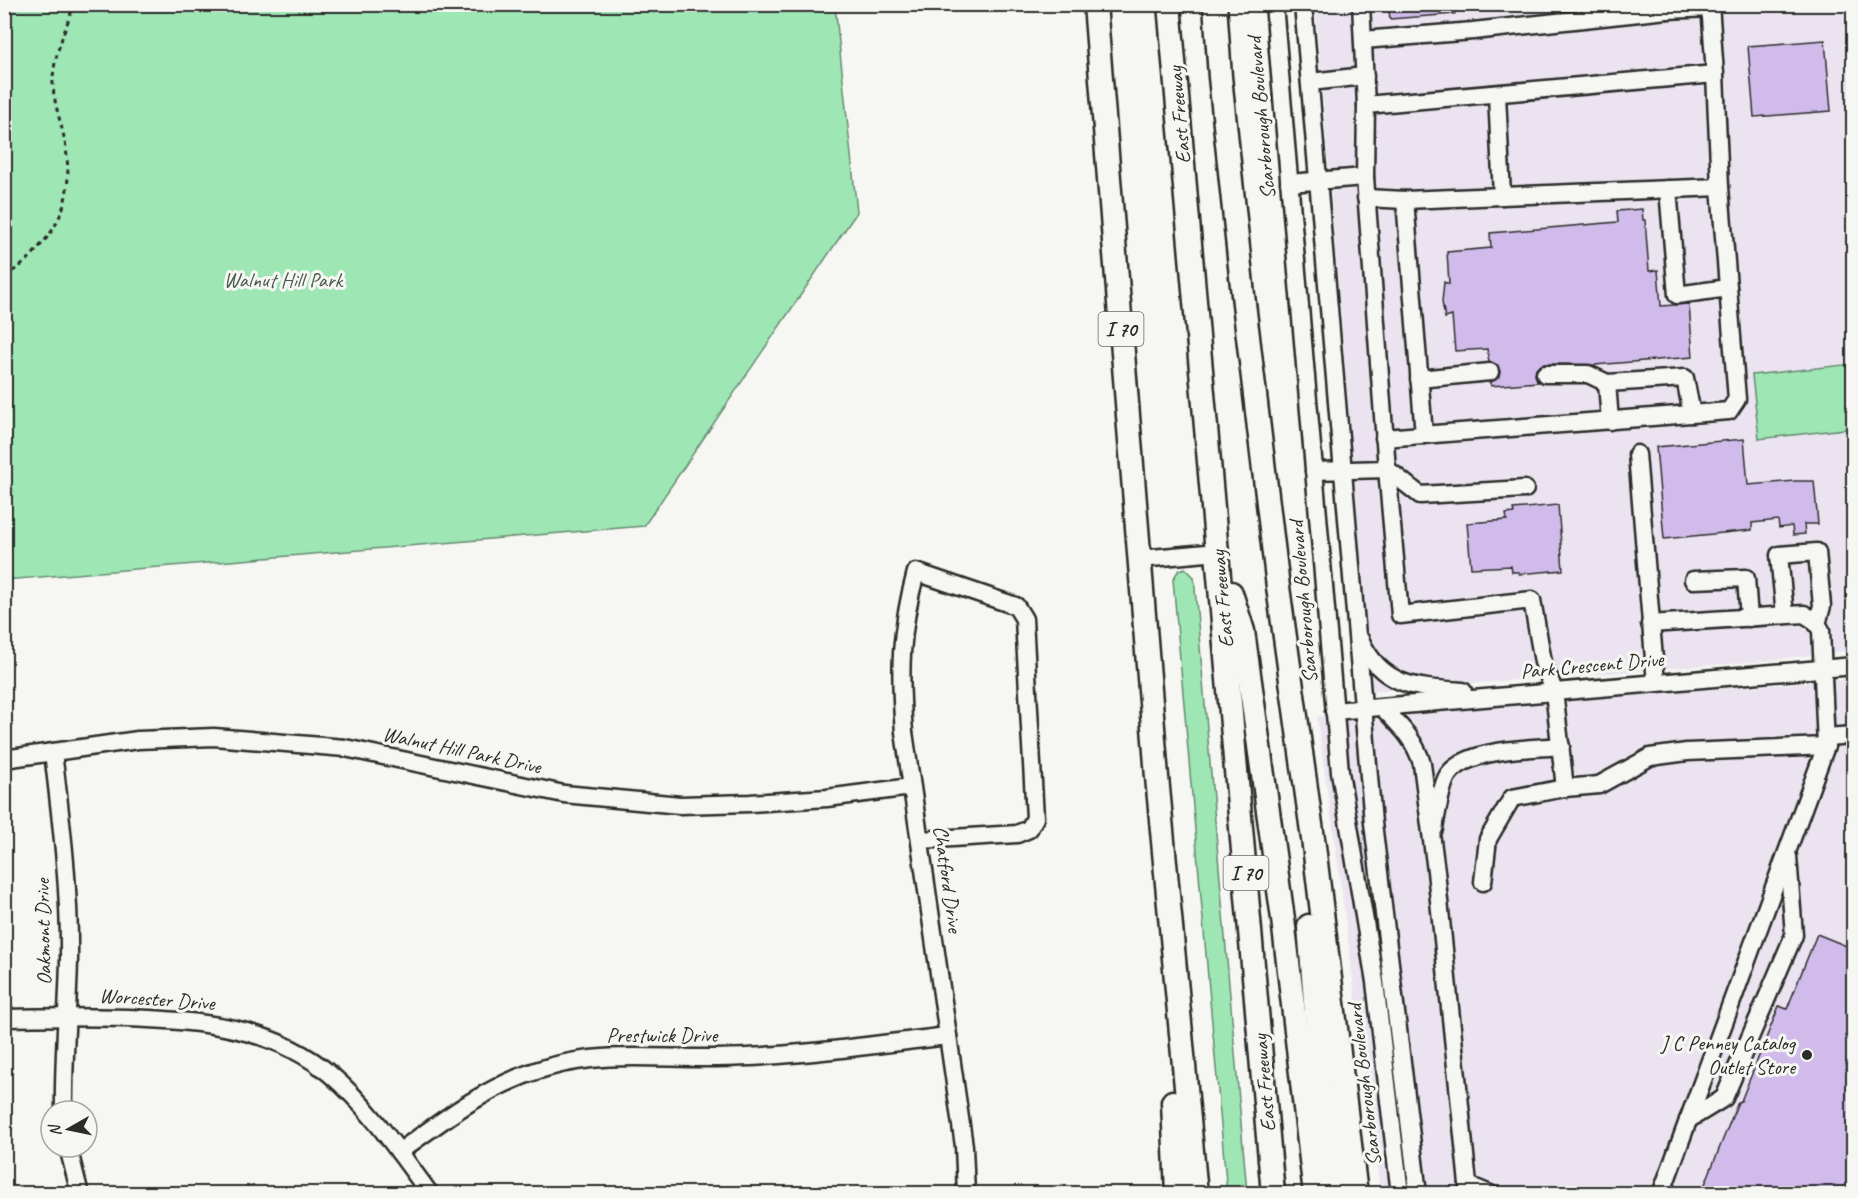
<svg xmlns="http://www.w3.org/2000/svg" width="1858" height="1198" viewBox="0 0 1858 1198" font-family="Caveat,sans-serif">
<style>
.built{fill:#ebe4f0}
.green{fill:#9ee7b5;stroke:#648970;stroke-width:1.5}
.building{fill:#d0bbeb;stroke:#2b2b2b;stroke-width:1.5}
.lines{fill:none;stroke-linecap:round;stroke-linejoin:round}
.minor-casing{stroke:#2b2b2b;stroke-width:21}
.highway-casing{stroke:#2b2b2b;stroke-width:27}
.path{stroke:#2b2b2b;stroke-width:3;stroke-dasharray:4.5 4.5;stroke-linecap:butt}
.minor{stroke:#f6f6f2;stroke-width:16}
.highway{stroke:#f6f6f2;stroke-width:22}
.poi-dot{fill:#2b2b2b;stroke:#f6f6f2;stroke-width:2}
.labels{text-anchor:middle;stroke-width:6;stroke-linejoin:round;paint-order:stroke}
.shield{fill:#f6f6f2;stroke:#686867;stroke-width:1.5}
.shield-label{font-size:20px;font-weight:bold;fill:#2b2b2b}
.street-label{font-size:21px;fill:#2b2b2b;stroke:#f6f6f2}
.park-label{font-size:21px;fill:#485a4e;stroke:#f6f6f2}
.poi-label{font-size:21px;fill:#2b2b2b;stroke:#f6f6f2;text-anchor:end}
</style>
<rect width="100%" height="100%" fill="#f6f6f2"/>
<filter id="ink" filterUnits="userSpaceOnUse"><feTurbulence type="fractalNoise" baseFrequency=".0167" numOctaves="2"/><feDisplacementMap in="SourceGraphic" scale="12" xChannelSelector="R" yChannelSelector="G"/><feConvolveMatrix kernelMatrix="1 2 1 2 8 2 1 2 1" color-interpolation-filters="sRGB"/></filter>
<g filter="url(#ink)">
<g class="built">
<polygon points="1315,5 1853,5 1853,364 1752,376 1759,439 1853,428 1853,650 1766,661 1372,691"/>
<polygon points="1853,679 1853,1193 1380,1193 1342,893 1317,717"/>
</g>
<g class="green">
<polygon points="5,4 835,5 857,212 644,526 5,580"/>
<polygon points="1853,364 1853,428 1759,439 1752,375"/>
<polygon points="1185,568 1194,577 1247,1193 1227,1193 1173,579 1179,570"/>
</g>
<g class="building">
<polygon points="1388,4 1454,4 1455,14 1390,19"/>
<polygon points="1825,40 1831,111 1754,117 1748,46"/>
<polygon points="1642,209 1643,220 1645,220 1649,271 1658,270 1661,306 1689,304 1693,357 1594,365 1544,364 1536,369 1535,375 1538,382 1491,386 1490,382 1499,377 1500,372 1498,365 1489,362 1487,349 1455,351 1452,316 1445,318 1442,302 1444,282 1449,284 1447,252 1491,248 1490,233 1618,222 1617,211"/>
<polygon points="1744,439 1748,485 1795,481 1814,481 1818,524 1804,524 1805,534 1793,535 1792,526 1779,528 1778,520 1752,523 1752,530 1664,539 1656,447"/>
<polygon points="1558,505 1563,570 1519,574 1519,572 1512,572 1511,566 1471,568 1467,523 1507,520 1506,514 1514,513 1513,509"/>
<polygon points="1817,934 1854,949 1854,1194 1701,1194 1738,1102 1741,1101 1779,1006 1787,1009"/>
</g>
<g class="lines">
<defs>
<g id="minor">
<polyline points="1274,4 1340,772 1375,982 1400,1194"/>
<polyline points="1303,4 1373,823 1418,1194"/>
<polyline points="1361,4 1366,105"/>
<polyline points="1667,10 1711,8"/>
<polyline points="1363,40 1473,31 1667,10 1667,4"/>
<polyline points="1310,82 1365,76"/>
<polyline points="1497,95 1502,196"/>
<polyline points="1289,183 1365,177"/>
<polyline points="1668,189 1677,295 1728,288"/>
<polyline points="1366,198 1405,200 1720,187"/>
<polyline points="1405,200 1424,435"/>
<polyline points="1545,374 1588,374 1607,383"/>
<polyline points="1419,379 1490,372"/>
<polyline points="1610,421 1607,383 1685,378 1692,414"/>
<polyline points="1384,438 1729,411 1737,399 1720,187 1715,74"/>
<polyline points="1637,454 1656,683"/>
<polyline points="1387,469 1400,615 1532,600 1543,662 1554,691 1565,788 1599,785 1650,757 1687,752 1826,746"/>
<polyline points="1387,469 1420,495 1525,489"/>
<polyline points="1314,471 1387,469 1365,177 1366,105 1715,74 1710,4"/>
<polyline points="1140,559 1218,552"/>
<polyline points="1693,580 1746,578 1749,618"/>
<polyline points="1785,615 1779,555 1817,552 1822,606 1817,624"/>
<polyline points="1650,624 1804,614 1815,621 1821,630 1826,746 1661,1194"/>
<path d="M1360 639C1381 687 1417 688 1463 691"/>
<path d="M1382 707C1399 725 1415 739 1422 764L1436 871 1469 1194"/>
<polyline points="1334,711 1854,666"/>
<polyline points="1826,737 1854,735"/>
<path d="M53 752C61 820 70 890 69 959 68 1010 63 1060 64 1111"/>
<polyline points="4,759 138,740 214,737 345,748 564,794 680,805 750,803 827,798 911,787"/>
<path d="M1434 829C1436 817 1442 784 1448 775 1467 748 1529 749 1561 746"/>
<path d="M920 840 1017 834 1029 829 1035 818 1024 619 1016 606 916 572C900 631 899 671 904 732L964 1146 966 1194"/>
<polyline points="1483,882 1488,839 1512,798 1565,788"/>
<path d="M4 1018C46 1017 87 1017 128 1018 200 1021 273 1026 330 1074 370 1108 399 1152 430 1194"/>
<polyline points="1688,1120 1724,1098 1794,935 1788,856"/>
<polyline points="68,1147 80,1194"/>
<path d="M399 1152C445 1118 493 1082 549 1067 604 1051 660 1059 716 1058 794 1057 871 1045 948 1036"/>
<polyline points="1468,1185 1490,1194"/>
</g>
<g id="highway">
<polyline points="1095,4 1157,777 1196,1194"/>
<polyline points="1169,4 1273,1194"/>
<polyline points="1215,4 1220,77 1243,295 1278,587 1314,846 1356,1194"/>
<polyline points="1231,593 1243,631 1283,919 1315,1194"/>
<polyline points="1309,926 1322,1090 1335,1194"/>
<polyline points="1173,1102 1177,1194"/>
</g>
</defs>
<use href="#minor" class="minor-casing"/>
<use href="#highway" class="highway-casing"/>
<path class="path" d="M4 275C20 269 30 258 40 246 67 216 71 187 66 148 63 127 54 106 53 85 52 58 66 29 74 4"/>
<use href="#minor" class="minor"/>
<use href="#highway" class="highway"/>
</g>
</g>
<circle class="poi-dot" cx="1807" cy="1055" r="6"/>
<g class="labels">
<g class="shield">
<rect x="1098.5" y="312" width="45" height="34" rx="4.5"/>
<rect x="1223.5" y="856" width="45" height="34" rx="4.5"/>
</g>
<g class="shield-label">
<text x="1121" y="336">I 70</text>
<text x="1246" y="880">I 70</text>
</g>
<g class="street-label">
<text transform="translate(1179 115) rotate(-95)" y="7">East Freeway</text>
<text transform="translate(1261 118) rotate(-95)" y="7">Scarborough Boulevard</text>
<text transform="translate(1222 599) rotate(-95)" y="7">East Freeway</text>
<text transform="translate(1303 602) rotate(-95)" y="7">Scarborough Boulevard</text>
<text transform="translate(1592 665) rotate(-5)" y="7">Park Crescent Drive</text>
<text transform="translate(462 750) rotate(12)" y="7">Walnut Hill Park Drive</text>
<text transform="translate(948 879) rotate(82)" y="7">Chatford Drive</text>
<text transform="translate(43 932) rotate(-91)" y="7">Oakmont Drive</text>
<text transform="translate(157 999) rotate(4)" y="7">Worcester Drive</text>
<text x="662" y="1042">Prestwick Drive</text>
<text transform="translate(1264 1083) rotate(-95)" y="7">East Freeway</text>
<text transform="translate(1364 1085) rotate(-97)" y="7">Scarborough Boulevard</text>
</g>
<g class="park-label">
<text x="283" y="287">Walnut Hill Park</text>
</g>
<g class="poi-label">
<text x="1795" y="1050">J C Penney Catalog<tspan x="1795" dy="24">Outlet Store</tspan></text>
</g>
</g>
<rect width="1858" height="1198" fill="none" stroke="#f6f6f2" stroke-width="24"/>
<rect x="12" y="12" width="1834" height="1174" fill="none" stroke="#2b2b2b" stroke-width="2" filter="url(#ink)"/>
<g transform="translate(69 1129) rotate(261)"><circle r="28" fill="#f6f6f2" stroke="#a5a5a2" stroke-width="1.5"/>
<path d="M0-4.5L10 22L0 15L-10 22Z" fill="#2b2b2b"/>
<text y="-9" font-size="16" font-weight="bold" text-anchor="middle" fill="#2b2b2b">N</text>
</g>
</svg>
